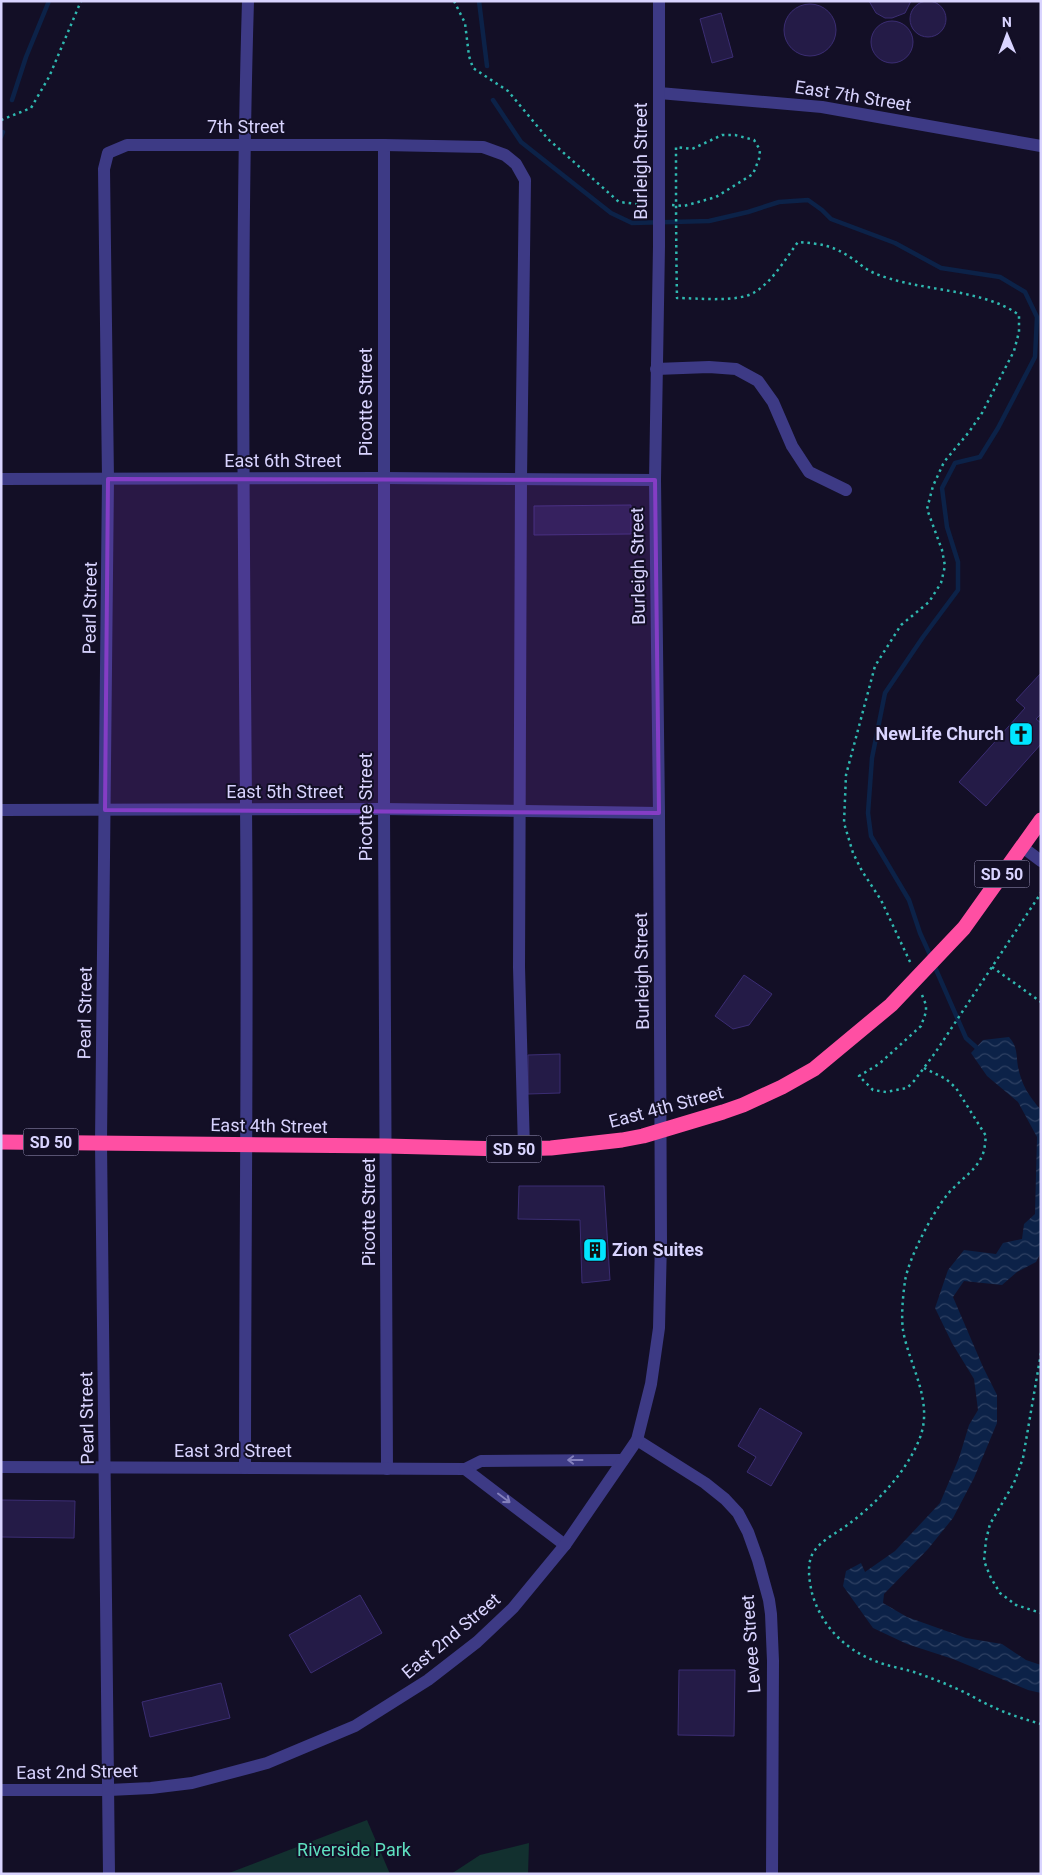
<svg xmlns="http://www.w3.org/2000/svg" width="1042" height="1875" viewBox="0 0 1042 1875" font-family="Roboto,sans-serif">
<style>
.green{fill:#12302f}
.water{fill:url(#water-waves)}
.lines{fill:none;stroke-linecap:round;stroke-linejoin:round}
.stream{stroke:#0c2248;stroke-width:4.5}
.building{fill:#241b47;stroke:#3b2d73}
.path{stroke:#2fb8b0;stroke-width:2.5;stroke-dasharray:2.5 4;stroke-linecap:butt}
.minor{stroke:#3d3a85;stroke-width:12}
.highway{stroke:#ff4fa3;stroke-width:15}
.oneway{stroke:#837fbc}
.marked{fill:#843dc5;fill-opacity:0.2;stroke:#843dc5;stroke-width:4;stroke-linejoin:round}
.labels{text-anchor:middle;stroke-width:4;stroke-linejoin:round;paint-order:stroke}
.shield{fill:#130f26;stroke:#9e99be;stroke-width:1}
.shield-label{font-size:16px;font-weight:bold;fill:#d9d4ff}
.street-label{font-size:18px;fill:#d9d4ff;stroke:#130f26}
.poi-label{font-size:18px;font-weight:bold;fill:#d9d4ff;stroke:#130f26;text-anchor:end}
.park-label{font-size:18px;fill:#5fe0c0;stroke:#130f26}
</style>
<defs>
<pattern id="water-waves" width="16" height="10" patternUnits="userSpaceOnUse" patternTransform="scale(1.25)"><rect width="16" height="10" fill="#0c2248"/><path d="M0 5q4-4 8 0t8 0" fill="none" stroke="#2f4163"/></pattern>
</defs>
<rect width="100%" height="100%" fill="#130f26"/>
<g class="green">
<polygon points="367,1820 390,1874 227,1874 229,1873"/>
<polygon points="529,1843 528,1874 451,1874 480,1855"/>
</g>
<path class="water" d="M1009 1037C1018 1047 1016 1055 1018 1067 1022 1086 1029 1096 1041 1110V1252L1036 1262 1017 1272 1002 1285 964 1281 953 1297 983 1367 997 1395V1423L974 1478 953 1518 928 1549 884 1594 883 1603 907 1617 966 1638 1002 1644 1026 1660 1041 1665V1693L1028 1690 953 1659 907 1644 873 1628 843 1586 846 1571 861 1563 865 1572 895 1551 940 1503 959 1458 969 1425 978 1410 974 1379 952 1343 935 1308 948 1270 964 1250 996 1254 1003 1243 1022 1239 1024 1224 1035 1214 1037 1137 1018 1102 987 1076 971 1053 983 1040Z"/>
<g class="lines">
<g class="stream">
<polyline points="479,1 487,66"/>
<polyline points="12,100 26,57 49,1"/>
<polyline points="493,100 521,142 611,213 632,223 709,221 748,212 779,202 808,200 822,210 831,219 895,243 941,268 1000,277 1025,292 1037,317 1035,357 998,428 980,457 955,463 942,488 947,527 958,562 958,590 923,637 885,693 872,758 868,813 871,836 909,900 920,933 931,957"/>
<polyline points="1,137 3,132"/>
<polyline points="934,965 966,1038 976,1047"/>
</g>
</g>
<g class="building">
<circle cx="928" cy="19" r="18"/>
<polygon points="869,1 911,1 905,13 892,18 885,18 876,13"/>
<circle cx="810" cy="30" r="26"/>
<polygon points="721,13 733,57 712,63 700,19"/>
<circle cx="892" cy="42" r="21"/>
<polygon points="631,505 631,534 534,535 534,506"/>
<polygon points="1041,673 1041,714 1036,719 1041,723 1041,744 986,806 959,782 1025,708 1016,700"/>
<polygon points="744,975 772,994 749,1025 733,1029 715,1016"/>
<polygon points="560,1054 560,1093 528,1094 528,1055"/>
<polygon points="519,1186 604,1186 610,1280 582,1283 580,1220 518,1219"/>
<polygon points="760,1408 802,1433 771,1486 747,1472 756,1457 738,1446"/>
<polygon points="1,1500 75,1501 74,1538 1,1537"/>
<polygon points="360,1595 382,1633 311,1673 289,1635"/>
<polygon points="679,1670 735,1670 734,1736 678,1735"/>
<polygon points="221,1683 230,1718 150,1737 142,1702"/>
</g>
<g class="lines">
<g class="path">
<polyline points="454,1 465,23 469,56 473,68 508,91 548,139 619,202 646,205"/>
<polyline points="1,120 31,108 49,77 81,1"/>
<path d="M672 205 684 206 716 197 753 174 759 159 760 150 754 140 735 135H722L692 149 676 147C676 197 676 248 677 298 697 298 738 303 755 292 773 281 786 258 798 242 822 244 832 245 853 259 859 263 865 269 872 272 915 292 981 287 1019 315V332L1014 351 982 413 969 432 944 462 933 486 927 509 942 550 945 566 941 583 929 602 901 625 875 666 846 775 844 823 853 853 862 871 881 900 911 964"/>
<polyline points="992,967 1041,1002"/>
<polyline points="922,995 926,1005 926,1012 921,1026 879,1064 859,1076 873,1090 886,1092 907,1088 914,1081 935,1053 1041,893"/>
<path d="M924 1068 946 1079 956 1088 986 1136C985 1142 985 1150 982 1156 975 1172 958 1181 947 1195 932 1214 909 1257 905 1281 903 1296 901 1315 903 1330 909 1366 935 1402 919 1440 906 1472 878 1502 850 1523 839 1532 824 1538 815 1550 806 1561 809 1580 812 1593 821 1625 844 1649 875 1661 887 1666 901 1668 914 1672 928 1677 942 1682 955 1688 968 1693 979 1701 991 1706 1007 1714 1024 1719 1041 1724"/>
<polyline points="1041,1353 1023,1458 1014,1483 990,1524 986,1540 984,1561 991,1578 1000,1593 1016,1605 1041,1613"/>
</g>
<g class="minor">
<polyline points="659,93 822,107 1041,146"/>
<polyline points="384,145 384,809 387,1469"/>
<polyline points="656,369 709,367 736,369 758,381 773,402 792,446 809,472 846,490"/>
<polyline points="1,479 383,478 655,480"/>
<polyline points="1,810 384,809 659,813"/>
<polyline points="1021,846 1041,861"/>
<polyline points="637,1440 705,1483 725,1499 738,1513 748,1532 758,1560 769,1600 771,1614 773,1661 772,1874"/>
<polyline points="1,1467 465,1469 481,1461 623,1460"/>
<path d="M245 1468C245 1247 248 1026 246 805 244 537 240 269 248 1"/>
<polyline points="465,1469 565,1545"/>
<polyline points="1,1790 109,1790 151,1788 192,1783 267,1763 355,1726 428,1680 477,1642 513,1608 565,1545 637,1440 651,1384 659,1328 661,1241 659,813 655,480 659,246 659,1"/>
<polyline points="109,1874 101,1142 108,479 104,169 108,153 127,145 384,145 483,147 505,155 516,164 525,180 521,479 519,967 524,1149"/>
</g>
<polyline class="highway" points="1,1142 386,1146 505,1149 551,1148 622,1140 643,1136 723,1112 743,1105 782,1087 814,1069 891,1005 964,928 1041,820"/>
</g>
<defs><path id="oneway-shaft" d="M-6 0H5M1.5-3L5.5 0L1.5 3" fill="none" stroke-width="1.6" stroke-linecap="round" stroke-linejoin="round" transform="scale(1.25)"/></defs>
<g class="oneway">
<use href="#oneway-shaft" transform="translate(575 1460) rotate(180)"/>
<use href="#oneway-shaft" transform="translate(504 1498) rotate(37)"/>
</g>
<path class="marked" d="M108 479 655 480 659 813 105 810Z"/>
<defs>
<symbol id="church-square" viewBox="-11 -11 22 22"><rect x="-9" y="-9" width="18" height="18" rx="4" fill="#00e5ff" stroke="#130f26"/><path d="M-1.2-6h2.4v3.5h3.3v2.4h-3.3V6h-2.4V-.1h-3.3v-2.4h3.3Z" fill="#111"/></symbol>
<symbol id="building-square" viewBox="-11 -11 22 22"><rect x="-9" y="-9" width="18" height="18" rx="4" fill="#00e5ff" stroke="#130f26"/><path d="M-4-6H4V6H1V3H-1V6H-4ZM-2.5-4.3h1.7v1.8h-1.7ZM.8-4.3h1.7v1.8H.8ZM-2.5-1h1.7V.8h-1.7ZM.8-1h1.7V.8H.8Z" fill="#111"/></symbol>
</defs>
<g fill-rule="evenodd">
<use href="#church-square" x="1007" y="720" width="28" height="28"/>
<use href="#building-square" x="581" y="1236" width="28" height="28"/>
</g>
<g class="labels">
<g class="shield">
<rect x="974.5" y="860.5" width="55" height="27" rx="4"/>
<rect x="23.5" y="1128.5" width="55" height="27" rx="4"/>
<rect x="486.5" y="1135.5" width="55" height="27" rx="4"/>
</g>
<g class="shield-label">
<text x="1002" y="880">SD 50</text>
<text x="51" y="1148">SD 50</text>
<text x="514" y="1155">SD 50</text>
</g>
<g class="street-label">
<text transform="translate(853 96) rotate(9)" y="6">East 7th Street</text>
<text x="246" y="133">7th Street</text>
<text transform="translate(641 161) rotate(-90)" y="6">Burleigh Street</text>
<text transform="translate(366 402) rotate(-90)" y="6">Picotte Street</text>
<text x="283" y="467">East 6th Street</text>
<text transform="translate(638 566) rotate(-91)" y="6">Burleigh Street</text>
<text transform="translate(90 608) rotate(-89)" y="6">Pearl Street</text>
<text x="285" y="798">East 5th Street</text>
<text transform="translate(366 807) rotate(-90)" y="6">Picotte Street</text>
<text transform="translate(642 971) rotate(-91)" y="6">Burleigh Street</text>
<text transform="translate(85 1013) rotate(-89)" y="6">Pearl Street</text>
<text transform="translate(666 1107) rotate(-15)" y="6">East 4th Street</text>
<text transform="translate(269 1126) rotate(1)" y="6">East 4th Street</text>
<text transform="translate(369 1212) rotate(-90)" y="6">Picotte Street</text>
<text transform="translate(87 1418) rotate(-91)" y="6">Pearl Street</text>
<text x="233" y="1457">East 3rd Street</text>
<text transform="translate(451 1636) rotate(-40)" y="6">East 2nd Street</text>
<text transform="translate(751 1644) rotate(-94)" y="6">Levee Street</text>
<text transform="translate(77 1772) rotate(-1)" y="6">East 2nd Street</text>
</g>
<g class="poi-label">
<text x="1004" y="740">NewLife Church</text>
<text x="612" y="1256" text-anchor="start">Zion Suites</text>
</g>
<g class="park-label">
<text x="354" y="1856">Riverside Park</text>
</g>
</g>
<rect width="1042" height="1875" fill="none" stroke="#d9d4ff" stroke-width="5"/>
<g transform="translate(1007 35) rotate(359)" stroke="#130f26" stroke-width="4" paint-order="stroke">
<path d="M0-4L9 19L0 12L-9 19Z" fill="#d9d4ff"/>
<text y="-8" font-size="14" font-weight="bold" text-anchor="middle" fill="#d9d4ff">N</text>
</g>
</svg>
